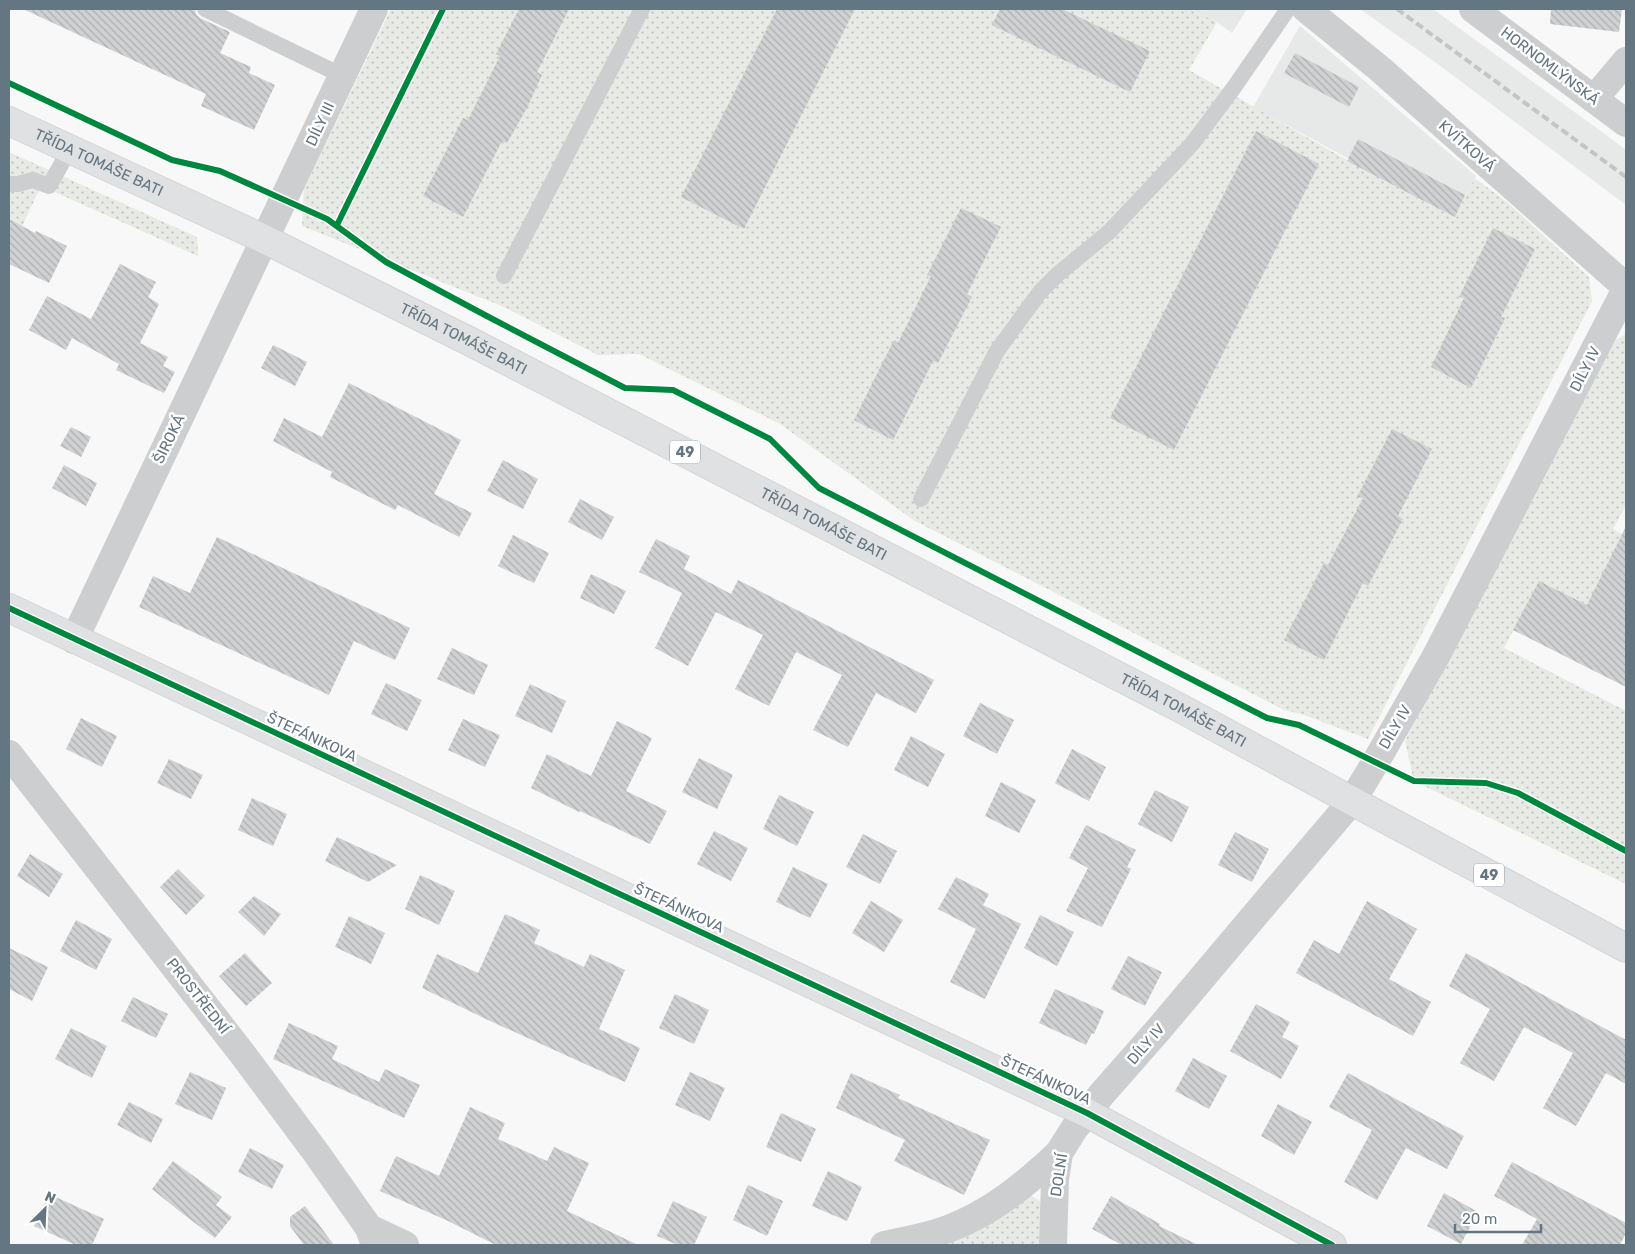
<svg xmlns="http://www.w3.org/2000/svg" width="1635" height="1254" viewBox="0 0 1635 1254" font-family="Rubik,sans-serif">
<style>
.built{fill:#e7e8e8}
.grass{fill:url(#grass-dots)}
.building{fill:url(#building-back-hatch)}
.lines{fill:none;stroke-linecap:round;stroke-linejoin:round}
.secondary-casing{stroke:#d4d5d6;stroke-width:30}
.primary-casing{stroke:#d4d5d6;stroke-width:30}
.lane{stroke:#cdcecf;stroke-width:16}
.street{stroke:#cdcecf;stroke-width:28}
.secondary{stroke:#e0e1e2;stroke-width:28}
.primary{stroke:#e0e1e2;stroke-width:28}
.rail{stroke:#c2c4c5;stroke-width:4;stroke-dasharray:8 4;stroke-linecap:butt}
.cycleway-casing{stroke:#fff;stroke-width:9}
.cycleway{stroke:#00873e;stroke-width:6}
.labels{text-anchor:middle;stroke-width:5;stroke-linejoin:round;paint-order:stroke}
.shield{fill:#fff;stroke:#929fa8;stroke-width:1}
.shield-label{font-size:14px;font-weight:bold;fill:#647682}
.street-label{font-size:15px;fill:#647682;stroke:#fff}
</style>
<defs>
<pattern id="grass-dots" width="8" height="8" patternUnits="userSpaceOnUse" patternTransform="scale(1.25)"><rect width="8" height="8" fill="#e7eae5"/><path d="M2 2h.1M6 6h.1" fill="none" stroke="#bfc2bf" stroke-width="1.8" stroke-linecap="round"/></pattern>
<pattern id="building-back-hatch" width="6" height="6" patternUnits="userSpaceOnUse" patternTransform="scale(1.25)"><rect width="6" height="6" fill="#cfd1d2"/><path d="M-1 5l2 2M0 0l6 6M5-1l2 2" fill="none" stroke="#acaeb0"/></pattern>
</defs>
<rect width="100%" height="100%" fill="#f8f8f8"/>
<g class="built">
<polygon points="1190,9 1247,9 1232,33 1217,22"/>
<polygon points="1360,9 1433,9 1602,132 1626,150 1626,205 1439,65"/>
<polygon points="1300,26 1476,176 1455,216 1253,107"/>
</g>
<g class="grass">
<polygon points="391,9 1190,9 1217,22 1189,70 1347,160 1455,216 1475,178 1508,203 1589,277 1592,301 1368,739 1304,715 1284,710 915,521 780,424 639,354 598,355 504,307 302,226 304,189"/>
<polygon points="9,152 197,237 198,256 41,186 9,254"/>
<polygon points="1626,334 1626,505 1613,529 1622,534 1605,569 1626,580 1626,625 1539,581 1504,648 1626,711 1626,884 1414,781 1405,741 1523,516 1607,349 1617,339"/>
<path d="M1027 1195C1053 1200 1045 1225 1045 1245H949L954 1235Z"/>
</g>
<g class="building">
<polygon points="23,9 195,9 196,14 200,18 230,32 220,53 251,67 249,73 275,85 254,130 201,106 206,94"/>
<polygon points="519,9 569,9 537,72 542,75 527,108 507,143 502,141 463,217 423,196 463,118 468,120 500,56 496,54"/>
<polygon points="777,9 855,9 744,229 681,197"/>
<polygon points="1000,9 1062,9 1150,51 1130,92 992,25"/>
<polygon points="1551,9 1622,9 1619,32 1550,24"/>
<polygon points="1295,53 1359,87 1349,107 1284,73"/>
<polygon points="1256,131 1319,164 1174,450 1110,418"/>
<polygon points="1358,139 1465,195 1455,217 1347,161"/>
<polygon points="961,208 1001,227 967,294 972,297 938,363 933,361 893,440 854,420 894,340 898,343 931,276 927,275"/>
<polygon points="9,219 35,233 36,231 67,246 49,283 9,264"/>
<polygon points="1493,228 1535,249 1501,317 1505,318 1471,388 1431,367 1464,298 1459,297"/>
<polygon points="120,264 156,282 148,297 159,304 140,343 168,357 163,366 175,372 164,393 116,370 119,364 72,338 66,350 29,330 47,296 91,319"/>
<polygon points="273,345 307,362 295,386 261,368"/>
<polygon points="349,383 461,440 434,494 472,513 459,537 398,505 395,510 330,477 332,472 273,441 284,418 322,437"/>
<polygon points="71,427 91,437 81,457 60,446"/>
<polygon points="1392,429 1432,449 1398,516 1403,519 1368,586 1363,583 1324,660 1284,640 1324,563 1328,565 1363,498 1357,497"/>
<polygon points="503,460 538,479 523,509 487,491"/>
<polygon points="64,465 97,483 86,506 52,488"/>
<polygon points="580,499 614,517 602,540 568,522"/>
<polygon points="1626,526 1626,687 1513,630 1539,581 1587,605"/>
<polygon points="513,535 549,553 534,583 498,566"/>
<polygon points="217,537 410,628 395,660 354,641 329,695 139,607 153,576 190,593"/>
<polygon points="656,539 690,556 684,569 731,594 738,580 934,680 916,713 876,693 848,747 813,730 842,675 796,652 769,706 735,689 763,635 716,612 688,666 655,648 682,593 639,572"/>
<polygon points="591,574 626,591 614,614 580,598"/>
<polygon points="452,648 488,665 474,695 437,679"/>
<polygon points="386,683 422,700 407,731 371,714"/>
<polygon points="530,684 566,701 552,733 515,716"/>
<polygon points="980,703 1014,720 997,754 963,736"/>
<polygon points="81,718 117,736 102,767 66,749"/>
<polygon points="463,719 500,735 485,767 448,750"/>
<polygon points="617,721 652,738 626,791 667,811 650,844 580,811 579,812 531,788 547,754 591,776"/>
<polygon points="911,736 945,754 928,787 894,770"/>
<polygon points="1072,749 1106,767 1089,801 1055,783"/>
<polygon points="699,758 733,775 717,809 682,792"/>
<polygon points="169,759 203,775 191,799 157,783"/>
<polygon points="1001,782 1036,800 1019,833 985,816"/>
<polygon points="1155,790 1189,807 1172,842 1138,824"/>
<polygon points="779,795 814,812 797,846 763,829"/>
<polygon points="252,798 287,814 273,846 238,830"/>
<polygon points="1086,825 1136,850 1127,867 1131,869 1102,927 1066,911 1088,868 1069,858"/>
<polygon points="714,831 748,848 731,881 697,864"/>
<polygon points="1235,832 1269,849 1252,882 1218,865"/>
<polygon points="863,834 897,851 880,884 846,867"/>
<polygon points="337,837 397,865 368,882 360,878 325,861"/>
<polygon points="30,854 63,874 49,897 17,876"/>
<polygon points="793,867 828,884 810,918 776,902"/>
<polygon points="178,869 205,896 186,915 160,887"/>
<polygon points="420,875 455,891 439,925 405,909"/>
<polygon points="956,877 989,894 983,905 1021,924 985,999 950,982 976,929 938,909"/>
<polygon points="254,896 281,914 264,936 238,912"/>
<polygon points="871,901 903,920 884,952 852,933"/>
<polygon points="1367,901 1417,929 1389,979 1431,1002 1413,1036 1296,973 1314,940 1339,954"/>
<polygon points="505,914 540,930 534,943 584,967 590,954 625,970 599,1029 640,1048 625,1082 488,1020 422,988 437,954 478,973"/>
<polygon points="1040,915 1074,932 1057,966 1024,948"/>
<polygon points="349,916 385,933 371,964 335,947"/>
<polygon points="76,920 112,939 96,970 60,951"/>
<polygon points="9,948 48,967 32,1001 9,989"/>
<polygon points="245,953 272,983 246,1006 219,976"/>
<polygon points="1466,953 1626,1040 1626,1084 1606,1073 1576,1126 1543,1108 1573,1053 1524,1027 1494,1081 1460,1063 1490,1009 1449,986"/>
<polygon points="1128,956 1162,972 1145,1006 1111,989"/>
<polygon points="1055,989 1104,1011 1094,1034 1092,1033 1086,1045 1039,1023"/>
<polygon points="675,994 709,1010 694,1044 659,1028"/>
<polygon points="133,997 168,1014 156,1038 121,1021"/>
<polygon points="1256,1004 1290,1022 1282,1037 1299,1046 1281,1079 1230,1051"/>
<polygon points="289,1023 338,1046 332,1059 379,1082 385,1069 420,1085 404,1118 348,1092 273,1059"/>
<polygon points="71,1028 107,1046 92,1078 55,1059"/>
<polygon points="1193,1058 1227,1076 1209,1109 1175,1091"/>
<polygon points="190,1072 226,1088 212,1120 175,1104"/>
<polygon points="690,1072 725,1088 710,1121 675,1105"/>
<polygon points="851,1073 900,1095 898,1098 990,1140 964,1195 894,1161 905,1140 836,1108"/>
<polygon points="1348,1073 1464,1136 1447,1169 1406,1148 1377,1200 1344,1182 1372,1130 1329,1107"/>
<polygon points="129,1102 163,1119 151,1143 117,1125"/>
<polygon points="1278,1104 1312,1122 1294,1155 1261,1136"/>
<polygon points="470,1107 505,1123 498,1139 547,1161 554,1147 589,1163 567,1211 638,1245 496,1245 446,1220 380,1191 396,1156 439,1176"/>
<polygon points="781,1113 816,1129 801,1162 766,1147"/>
<polygon points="250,1148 284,1165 272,1189 238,1172"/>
<polygon points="173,1161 222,1197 216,1205 232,1217 215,1238 183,1214 152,1189"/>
<polygon points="1512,1162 1626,1223 1626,1233 1620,1245 1522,1245 1537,1219 1494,1196"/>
<polygon points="828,1171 862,1187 847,1221 812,1206"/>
<polygon points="748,1185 783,1201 767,1236 733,1220"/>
<polygon points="1444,1193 1478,1212 1461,1244 1427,1226"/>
<polygon points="49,1194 104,1219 92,1245 76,1245 34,1226"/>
<polygon points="1111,1196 1160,1224 1159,1226 1198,1245 1122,1245 1092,1229"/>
<polygon points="673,1201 707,1217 694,1245 678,1245 657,1236"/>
<polygon points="305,1206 334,1245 304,1245 290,1226 290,1217"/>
</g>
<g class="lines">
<defs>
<polyline id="secondary" points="9,608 1087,1113 1332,1245"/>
<g id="primary">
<path id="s1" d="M9 121 264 239 469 341 1182 709 1352 801 1626 948"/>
</g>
</defs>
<use href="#secondary" class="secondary-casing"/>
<use href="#primary" class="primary-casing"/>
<g class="lane">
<polyline points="205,9 343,76"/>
<polyline points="9,184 18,184 33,180 49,186 70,149"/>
<polyline points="504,276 642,9"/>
<polyline points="921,499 997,351 1040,292 1058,274 1109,232 1192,144 1235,86 1288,9"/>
</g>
<g class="street">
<polyline points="1306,9 1380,69 1626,287"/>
<polyline points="1473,9 1626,123"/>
<polyline points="1594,99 1626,61"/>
<polyline points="74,640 374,9"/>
<polyline points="9,754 244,1056 317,1154 369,1228 375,1245"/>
<polyline points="369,1228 405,1245"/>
<path d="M884 1245C905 1240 928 1237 948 1229 991 1213 1026 1184 1059 1153"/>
<polyline points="1053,1245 1055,1180 1059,1153 1074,1129 1101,1095 1159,1029 1266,902 1352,801 1375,763 1435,658 1626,289"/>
</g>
<use href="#secondary" class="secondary"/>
<use href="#primary" class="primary"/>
<polyline class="rail" points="1397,9 1626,177"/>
<defs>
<g id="cycleway">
<polyline points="9,83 172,160 220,171 327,219 386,262 483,314 625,388 673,390 770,439 819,488 1267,718 1299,725 1414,781 1486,783 1518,793 1626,851"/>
<polyline points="337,225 443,9"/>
<polyline points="9,608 1087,1113 1332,1245"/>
</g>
</defs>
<use href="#cycleway" class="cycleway-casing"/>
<use href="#cycleway" class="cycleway"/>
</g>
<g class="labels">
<g class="shield">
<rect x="670" y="440.5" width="30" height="23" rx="4"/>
<rect x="1474" y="863.5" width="30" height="23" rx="4"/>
</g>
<g class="shield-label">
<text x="685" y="457">49</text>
<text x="1489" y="880">49</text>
</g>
<g class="street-label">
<text transform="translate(1550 66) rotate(37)" y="5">HORNOMLÝNSKÁ</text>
<text transform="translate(320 124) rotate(-65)" y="5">DÍLY III</text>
<text transform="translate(1467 146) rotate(41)" y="5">KVÍTKOVÁ</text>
<text dy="5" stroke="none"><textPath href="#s1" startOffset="99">TŘÍDA TOMÁŠE BATI</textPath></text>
<text dy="5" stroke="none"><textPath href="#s1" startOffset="504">TŘÍDA TOMÁŠE BATI</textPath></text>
<text transform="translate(1585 369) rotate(-63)" y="5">DÍLY IV</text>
<text transform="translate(169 439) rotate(-64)" y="5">ŠIROKÁ</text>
<text dy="5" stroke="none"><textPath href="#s1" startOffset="909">TŘÍDA TOMÁŠE BATI</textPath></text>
<text dy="5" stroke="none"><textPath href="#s1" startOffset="1314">TŘÍDA TOMÁŠE BATI</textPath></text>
<text transform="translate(1395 727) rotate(-60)" y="5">DÍLY IV</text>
<text transform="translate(312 737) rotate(25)" y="5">ŠTEFÁNIKOVA</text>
<text transform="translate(679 908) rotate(25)" y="5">ŠTEFÁNIKOVA</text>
<text transform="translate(198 996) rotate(52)" y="5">PROSTŘEDNÍ</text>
<text transform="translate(1146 1044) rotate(-49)" y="5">DÍLY IV</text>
<text transform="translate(1046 1080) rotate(25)" y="5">ŠTEFÁNIKOVA</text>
<text transform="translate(1059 1175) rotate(-81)" y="5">DOLNÍ</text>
</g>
</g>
<rect width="1635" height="1254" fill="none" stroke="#647682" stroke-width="20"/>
<g transform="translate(45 1209) rotate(24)" stroke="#ffffff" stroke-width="4" paint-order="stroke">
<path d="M0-4L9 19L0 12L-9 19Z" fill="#647682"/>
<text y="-8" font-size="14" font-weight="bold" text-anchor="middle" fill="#647682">N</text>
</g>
<path d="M1455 1224v8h86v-8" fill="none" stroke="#647682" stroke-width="2.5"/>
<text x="1462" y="1224" font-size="15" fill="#647682" stroke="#ffffff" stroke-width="4" paint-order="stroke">20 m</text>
</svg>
